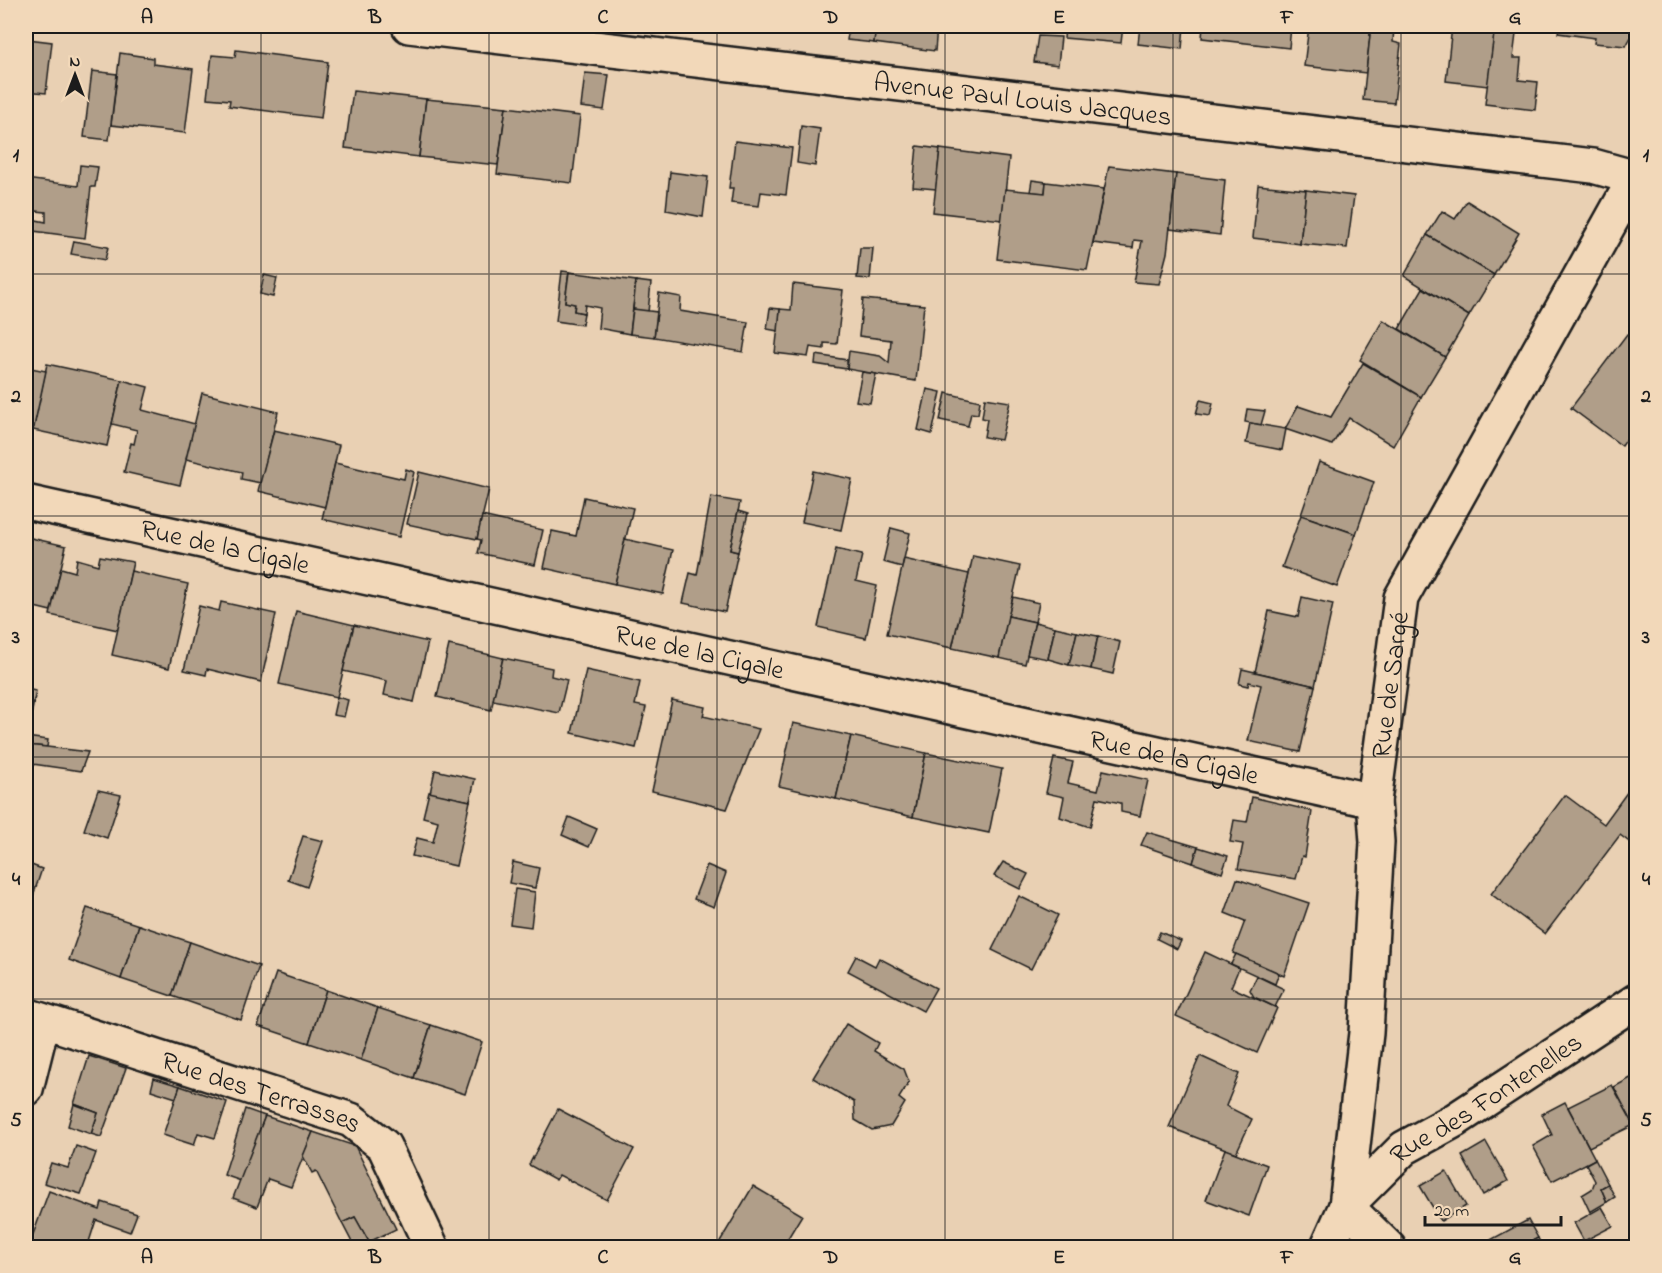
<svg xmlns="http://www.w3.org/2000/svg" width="1662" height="1273" viewBox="0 0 1662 1273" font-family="'Indie Flower',sans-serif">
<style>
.building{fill:#b09e89;stroke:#1c1c1c;stroke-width:1.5}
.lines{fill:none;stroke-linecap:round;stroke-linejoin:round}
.street-casing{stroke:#1c1c1c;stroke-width:38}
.street{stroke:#f2d8b9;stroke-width:33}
.grid{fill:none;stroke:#1c1c1c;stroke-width:1.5;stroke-opacity:0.55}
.labels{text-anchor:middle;stroke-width:6;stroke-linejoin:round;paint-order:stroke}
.street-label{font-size:27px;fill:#1c1c1c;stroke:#f2d8b9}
.neatline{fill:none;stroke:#1c1c1c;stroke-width:2}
.grid-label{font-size:20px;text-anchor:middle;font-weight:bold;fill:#1c1c1c}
</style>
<rect width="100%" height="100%" fill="#e9d0b3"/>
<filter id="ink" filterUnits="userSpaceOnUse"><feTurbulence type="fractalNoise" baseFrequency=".0167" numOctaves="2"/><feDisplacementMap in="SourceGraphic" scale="12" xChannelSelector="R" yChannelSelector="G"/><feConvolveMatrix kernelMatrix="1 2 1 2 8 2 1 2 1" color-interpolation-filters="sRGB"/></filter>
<g filter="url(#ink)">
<g class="building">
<polygon points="849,26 876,26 874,43 847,40"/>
<polygon points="876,26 937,26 935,51 874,43"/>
<polygon points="941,26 978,26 978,33 941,29"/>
<polygon points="1005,26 1027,26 1027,33 1004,29"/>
<polygon points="1065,26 1123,26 1121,43 1064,38"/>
<polygon points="1140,26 1184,26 1182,49 1138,44"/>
<polygon points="1203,26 1291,26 1289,48 1202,38"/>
<polygon points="1309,26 1371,26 1366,73 1304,66"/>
<polygon points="1371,26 1394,26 1393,42 1401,44 1394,103 1363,100"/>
<polygon points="1452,26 1495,26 1488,86 1446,81"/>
<polygon points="1495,26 1517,26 1513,58 1521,58 1519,80 1538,82 1535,110 1485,104"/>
<polygon points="1559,26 1636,26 1636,28 1626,46 1594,43 1595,38 1558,33"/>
<polygon points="1038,36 1061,37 1058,65 1034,62"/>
<polygon points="28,39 52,42 46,93 26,91"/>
<polygon points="236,50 328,62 321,118 229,106 230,100 207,98 212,55 235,57"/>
<polygon points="120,53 153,58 153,64 193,69 185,133 111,125"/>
<polygon points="92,71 117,74 109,140 84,137"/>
<polygon points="585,73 609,75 604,110 581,107"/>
<polygon points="353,91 426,99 419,157 345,148"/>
<polygon points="426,99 506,107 498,165 419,157"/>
<polygon points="506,107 580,116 572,183 497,174"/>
<polygon points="801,126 820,129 815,166 797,163"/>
<polygon points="735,141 792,148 786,195 761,192 759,206 731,203 733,188 729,188"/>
<polygon points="917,146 940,149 936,189 913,187"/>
<polygon points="940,149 1009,158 1002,220 933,212"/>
<polygon points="80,165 98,167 95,187 91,187 85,238 26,230 26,218 46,222 46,212 26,210 26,179 78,186"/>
<polygon points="1109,166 1176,174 1167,253 1159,284 1134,282 1142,241 1134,240 1133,248 1093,243"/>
<polygon points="670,172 708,177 703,217 666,210"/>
<polygon points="1176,174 1225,180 1220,235 1170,229"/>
<polygon points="1032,180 1046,182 1045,193 1030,192"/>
<polygon points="1046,182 1104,189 1087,270 997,259 1005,189 1045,193"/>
<polygon points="1258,185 1306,190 1300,244 1253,238"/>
<polygon points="1306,190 1354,196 1347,248 1300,244"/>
<polygon points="1467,201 1519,233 1494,275 1427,235 1442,211 1455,219"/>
<polygon points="1427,235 1494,275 1469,316 1404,276"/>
<polygon points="74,241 108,247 105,260 71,254"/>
<polygon points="860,248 873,248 870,279 857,278"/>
<polygon points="562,271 569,272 565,302 575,304 574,311 584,313 582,325 556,321"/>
<polygon points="569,272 636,281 630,334 598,328 600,308 585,305 584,313 574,311 575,304 565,302"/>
<polygon points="264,275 277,278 273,297 260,294"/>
<polygon points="636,281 651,283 648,312 633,309"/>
<polygon points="793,284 843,290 837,344 824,343 824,349 810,347 808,357 775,353 780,309 791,310"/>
<polygon points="1423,288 1469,316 1445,357 1399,329"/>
<polygon points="659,293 681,297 680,311 748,322 743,352 654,337"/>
<polygon points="863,299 924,305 916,381 847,369 849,351 880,356 889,363 891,340 859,336"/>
<polygon points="770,308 780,309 778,331 767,329"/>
<polygon points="633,309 657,312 654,337 630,334"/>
<polygon points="1383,320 1445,357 1421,397 1360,360"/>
<polygon points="1627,334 1636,341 1636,426 1622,446 1571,408"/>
<polygon points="816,355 847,360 847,369 815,364"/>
<polygon points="1363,363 1421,397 1393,446 1349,418 1332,445 1285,429 1298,406 1331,417"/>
<polygon points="47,364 122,380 107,446 33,430"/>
<polygon points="26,367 46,371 34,427 26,425"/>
<polygon points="862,372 876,374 870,403 856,401"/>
<polygon points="122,380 148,387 142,410 195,424 180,485 124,472 131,443 134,444 137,430 112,424"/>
<polygon points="927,389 941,392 932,434 918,430"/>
<polygon points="202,393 278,412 261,483 241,479 242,472 186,459"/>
<polygon points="946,393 980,401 978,414 971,413 968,426 940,420"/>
<polygon points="985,398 1010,402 1001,440 984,437 987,419 982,418"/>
<polygon points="1200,400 1213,403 1210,416 1196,414"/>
<polygon points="1247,409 1265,411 1261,425 1245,422"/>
<polygon points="1250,423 1286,429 1282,450 1246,443"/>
<polygon points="274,430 339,445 325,507 258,491"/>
<polygon points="1319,462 1374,482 1356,534 1301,515"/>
<polygon points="335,463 404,479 406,469 414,472 399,537 322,519"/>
<polygon points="813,471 852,479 841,530 802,522"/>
<polygon points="419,472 489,489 477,539 407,524"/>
<polygon points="584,497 633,508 615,584 544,568 552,531 576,536"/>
<polygon points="711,497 740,502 730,550 738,552 725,612 683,603 690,573 697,575"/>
<polygon points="738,511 748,514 738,552 730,550"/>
<polygon points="1301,515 1356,534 1337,587 1282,567"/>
<polygon points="482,516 543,530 535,565 478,553 481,540 477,539"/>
<polygon points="891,528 910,533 902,567 883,562"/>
<polygon points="31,538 66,546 51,611 26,605 26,550 28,550"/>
<polygon points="625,539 673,550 663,594 615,584"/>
<polygon points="836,549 862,555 856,581 877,586 866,638 818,627"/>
<polygon points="100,556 133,562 118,630 50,615 61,568 75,572 77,559 98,565"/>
<polygon points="973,556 1020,566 999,658 952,648"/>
<polygon points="904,559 969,574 952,648 887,634"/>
<polygon points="131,571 188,584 169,668 112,655"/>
<polygon points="1013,597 1039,603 1035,622 1008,616"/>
<polygon points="1302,597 1333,604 1315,686 1255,672 1269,611 1298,617"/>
<polygon points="221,602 276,614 261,682 207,669 206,675 184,670 199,606 219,611"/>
<polygon points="296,611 354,625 337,697 279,684"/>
<polygon points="1008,616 1035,622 1025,664 999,658"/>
<polygon points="1035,622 1055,627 1048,659 1027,655"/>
<polygon points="354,625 428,642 414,702 384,695 387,681 343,671"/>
<polygon points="1055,627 1077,632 1069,665 1048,659"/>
<polygon points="1077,632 1098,636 1091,669 1069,665"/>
<polygon points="1098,636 1120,642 1113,674 1091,669"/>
<polygon points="449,645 503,658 491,710 437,697"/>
<polygon points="503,658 552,668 551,676 567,680 559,713 493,700"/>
<polygon points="1242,669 1315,686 1300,752 1248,741 1261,685 1249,682 1248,686 1239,684"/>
<polygon points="586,670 640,682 635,705 646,707 636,748 572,733"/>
<polygon points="26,689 36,691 26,741"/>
<polygon points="337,697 348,700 344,717 333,715"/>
<polygon points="672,700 705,707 703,716 759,729 727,809 652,791"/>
<polygon points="793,723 851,736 836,799 779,786"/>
<polygon points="851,736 926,753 913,817 836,799"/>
<polygon points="26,737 48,740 47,747 26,745"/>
<polygon points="26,745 47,747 88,752 81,771 26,763"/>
<polygon points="926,753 1002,769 989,833 913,817"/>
<polygon points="1054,758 1073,762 1068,783 1098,790 1103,770 1148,780 1140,816 1121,812 1121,803 1097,798 1090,827 1060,817 1064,797 1046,793"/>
<polygon points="435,770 475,779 470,801 430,793"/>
<polygon points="1636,780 1636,847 1620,835 1545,934 1491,894 1565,795 1604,824"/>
<polygon points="98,790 121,795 107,838 84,830"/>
<polygon points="429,792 470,801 456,866 412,856 417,838 433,842 438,821 423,817"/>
<polygon points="1252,797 1312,811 1305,857 1302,856 1296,879 1238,869 1243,844 1230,842 1234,820 1247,822"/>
<polygon points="569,817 597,829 589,847 562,835"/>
<polygon points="1147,832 1198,847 1193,863 1141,845"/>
<polygon points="303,836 323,841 307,887 288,880"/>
<polygon points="1198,847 1228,856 1222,873 1193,863"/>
<polygon points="513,862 539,868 535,888 509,883"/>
<polygon points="1003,862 1028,874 1020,889 994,876"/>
<polygon points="26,863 42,869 26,917"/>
<polygon points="707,865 726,873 714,907 694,899"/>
<polygon points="1237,879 1309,903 1284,976 1233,953 1245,921 1225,913"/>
<polygon points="515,889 535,892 531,927 510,924"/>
<polygon points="1019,896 1058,915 1031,969 992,950"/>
<polygon points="87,908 139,925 121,979 69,960"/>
<polygon points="139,925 190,942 172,996 121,979"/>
<polygon points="1160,932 1181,941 1177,949 1157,939"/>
<polygon points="190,942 259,966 241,1020 172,996"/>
<polygon points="1205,952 1239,968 1231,987 1277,1008 1257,1053 1176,1016"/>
<polygon points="1236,954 1279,973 1275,984 1231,964"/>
<polygon points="856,956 875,966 879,958 936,988 923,1011 848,971"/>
<polygon points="276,973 326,990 309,1043 258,1026"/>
<polygon points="1257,976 1284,989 1275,1007 1254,997 1250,990"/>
<polygon points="326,990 378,1008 361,1060 309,1043"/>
<polygon points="378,1008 431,1025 414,1078 361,1060"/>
<polygon points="846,1024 878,1043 874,1051 904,1069 909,1082 899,1098 905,1103 891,1126 872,1130 855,1120 854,1102 813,1078"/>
<polygon points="431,1025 482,1042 465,1094 414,1078"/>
<polygon points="89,1056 126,1068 101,1137 91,1134 98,1113 74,1104"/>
<polygon points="1200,1056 1239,1074 1226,1106 1252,1119 1236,1153 1169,1127"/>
<polygon points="1636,1075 1636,1130 1614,1087"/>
<polygon points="154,1078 180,1086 176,1098 151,1090"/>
<polygon points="1612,1085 1634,1125 1589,1147 1568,1107"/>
<polygon points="180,1086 227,1102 215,1138 198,1133 194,1145 163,1135"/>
<polygon points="1565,1102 1595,1159 1552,1181 1533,1146 1552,1135 1542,1114"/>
<polygon points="74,1104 98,1113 91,1134 68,1126"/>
<polygon points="245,1109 265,1116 241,1181 224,1175"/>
<polygon points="558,1109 634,1149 607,1200 559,1175 556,1180 529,1165"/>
<polygon points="265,1116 313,1132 291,1187 268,1179 257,1207 233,1198"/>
<polygon points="313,1132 355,1146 396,1229 369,1242 355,1217 342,1223 316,1171 312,1173 303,1156"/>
<polygon points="1486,1142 1508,1181 1483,1195 1462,1156"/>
<polygon points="76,1146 96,1153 81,1194 44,1183 51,1163 68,1168"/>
<polygon points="1225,1149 1267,1165 1249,1216 1206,1200"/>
<polygon points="1595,1159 1608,1184 1601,1188 1607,1202 1590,1212 1582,1195 1592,1189 1595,1181 1586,1164"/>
<polygon points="1446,1171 1466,1206 1441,1221 1420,1186"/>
<polygon points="1608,1184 1615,1197 1607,1202 1601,1188"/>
<polygon points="753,1186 802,1215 782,1248 716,1248"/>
<polygon points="49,1191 100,1210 102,1202 137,1214 130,1232 96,1220 87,1248 28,1248"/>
<polygon points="1602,1207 1613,1226 1584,1241 1574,1223"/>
<polygon points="355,1217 369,1242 359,1248 355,1248 342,1223"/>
<polygon points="1528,1220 1538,1238 1519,1248 1482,1248 1481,1245"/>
<polygon points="1538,1238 1543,1248 1519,1248"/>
</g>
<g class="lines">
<defs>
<g id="street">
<path id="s1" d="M409 26 1593 166 1636 178"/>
<path id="s2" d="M26 502 1374 801"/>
<path id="s3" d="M26 1015 351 1120 384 1146 432 1248"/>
<polyline points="26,1089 43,1021"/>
<path id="s4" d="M1346 1206 1404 1148 1455 1120 1636 1001"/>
<polyline points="1346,1206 1389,1248"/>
<path id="s5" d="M1327 1248 1346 1206 1366 1033 1377 842 1374 801 1401 598 1636 176"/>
</g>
</defs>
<use href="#street" class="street-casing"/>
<use href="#street" class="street"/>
</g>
</g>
<path class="grid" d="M261 26V1248M489 26V1248M717 26V1248M945 26V1248M1173 26V1248M1401 26V1248M26 274H1636M26 516H1636M26 757H1636M26 999H1636"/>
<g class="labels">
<g class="street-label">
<text dy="9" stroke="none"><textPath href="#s1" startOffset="618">Avenue Paul Louis Jacques</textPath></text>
<text dy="9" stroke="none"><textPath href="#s2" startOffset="204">Rue de la Cigale</textPath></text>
<text dy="9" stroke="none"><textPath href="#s2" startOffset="690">Rue de la Cigale</textPath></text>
<text dy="9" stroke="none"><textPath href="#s5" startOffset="570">Rue de Sargé</textPath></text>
<text dy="9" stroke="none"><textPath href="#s2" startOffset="1176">Rue de la Cigale</textPath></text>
<text dy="9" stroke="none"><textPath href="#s3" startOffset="248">Rue des Terrasses</textPath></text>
<text dy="9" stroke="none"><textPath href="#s4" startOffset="178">Rue des Fontenelles</textPath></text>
</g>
</g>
<rect width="1662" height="1273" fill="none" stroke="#f2d8b9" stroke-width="66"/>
<g transform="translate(75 75)" stroke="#f2d8b9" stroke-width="4.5" paint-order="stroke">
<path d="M0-4.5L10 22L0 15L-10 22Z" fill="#1c1c1c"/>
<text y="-9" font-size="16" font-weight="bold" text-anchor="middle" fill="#1c1c1c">N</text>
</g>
<path d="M1425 1216v9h136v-9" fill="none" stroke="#1c1c1c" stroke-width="3"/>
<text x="1434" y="1216" font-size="18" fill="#1c1c1c" stroke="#f2d8b9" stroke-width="4.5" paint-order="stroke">20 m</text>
<rect x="33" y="33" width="1596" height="1207" class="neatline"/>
<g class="grid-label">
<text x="147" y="23">A</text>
<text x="375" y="23">B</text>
<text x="603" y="23">C</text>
<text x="831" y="23">D</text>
<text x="1059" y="23">E</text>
<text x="1287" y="23">F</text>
<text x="1515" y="23">G</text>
<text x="16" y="161">1</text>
<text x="1646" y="161">1</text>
<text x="16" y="402">2</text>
<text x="1646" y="402">2</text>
<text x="16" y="643">3</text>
<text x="1646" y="643">3</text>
<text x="16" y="885">4</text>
<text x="1646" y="885">4</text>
<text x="16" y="1126">5</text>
<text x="1646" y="1126">5</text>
<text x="147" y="1263">A</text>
<text x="375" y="1263">B</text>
<text x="603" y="1263">C</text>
<text x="831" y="1263">D</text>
<text x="1059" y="1263">E</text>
<text x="1287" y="1263">F</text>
<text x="1515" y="1263">G</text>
</g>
</svg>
